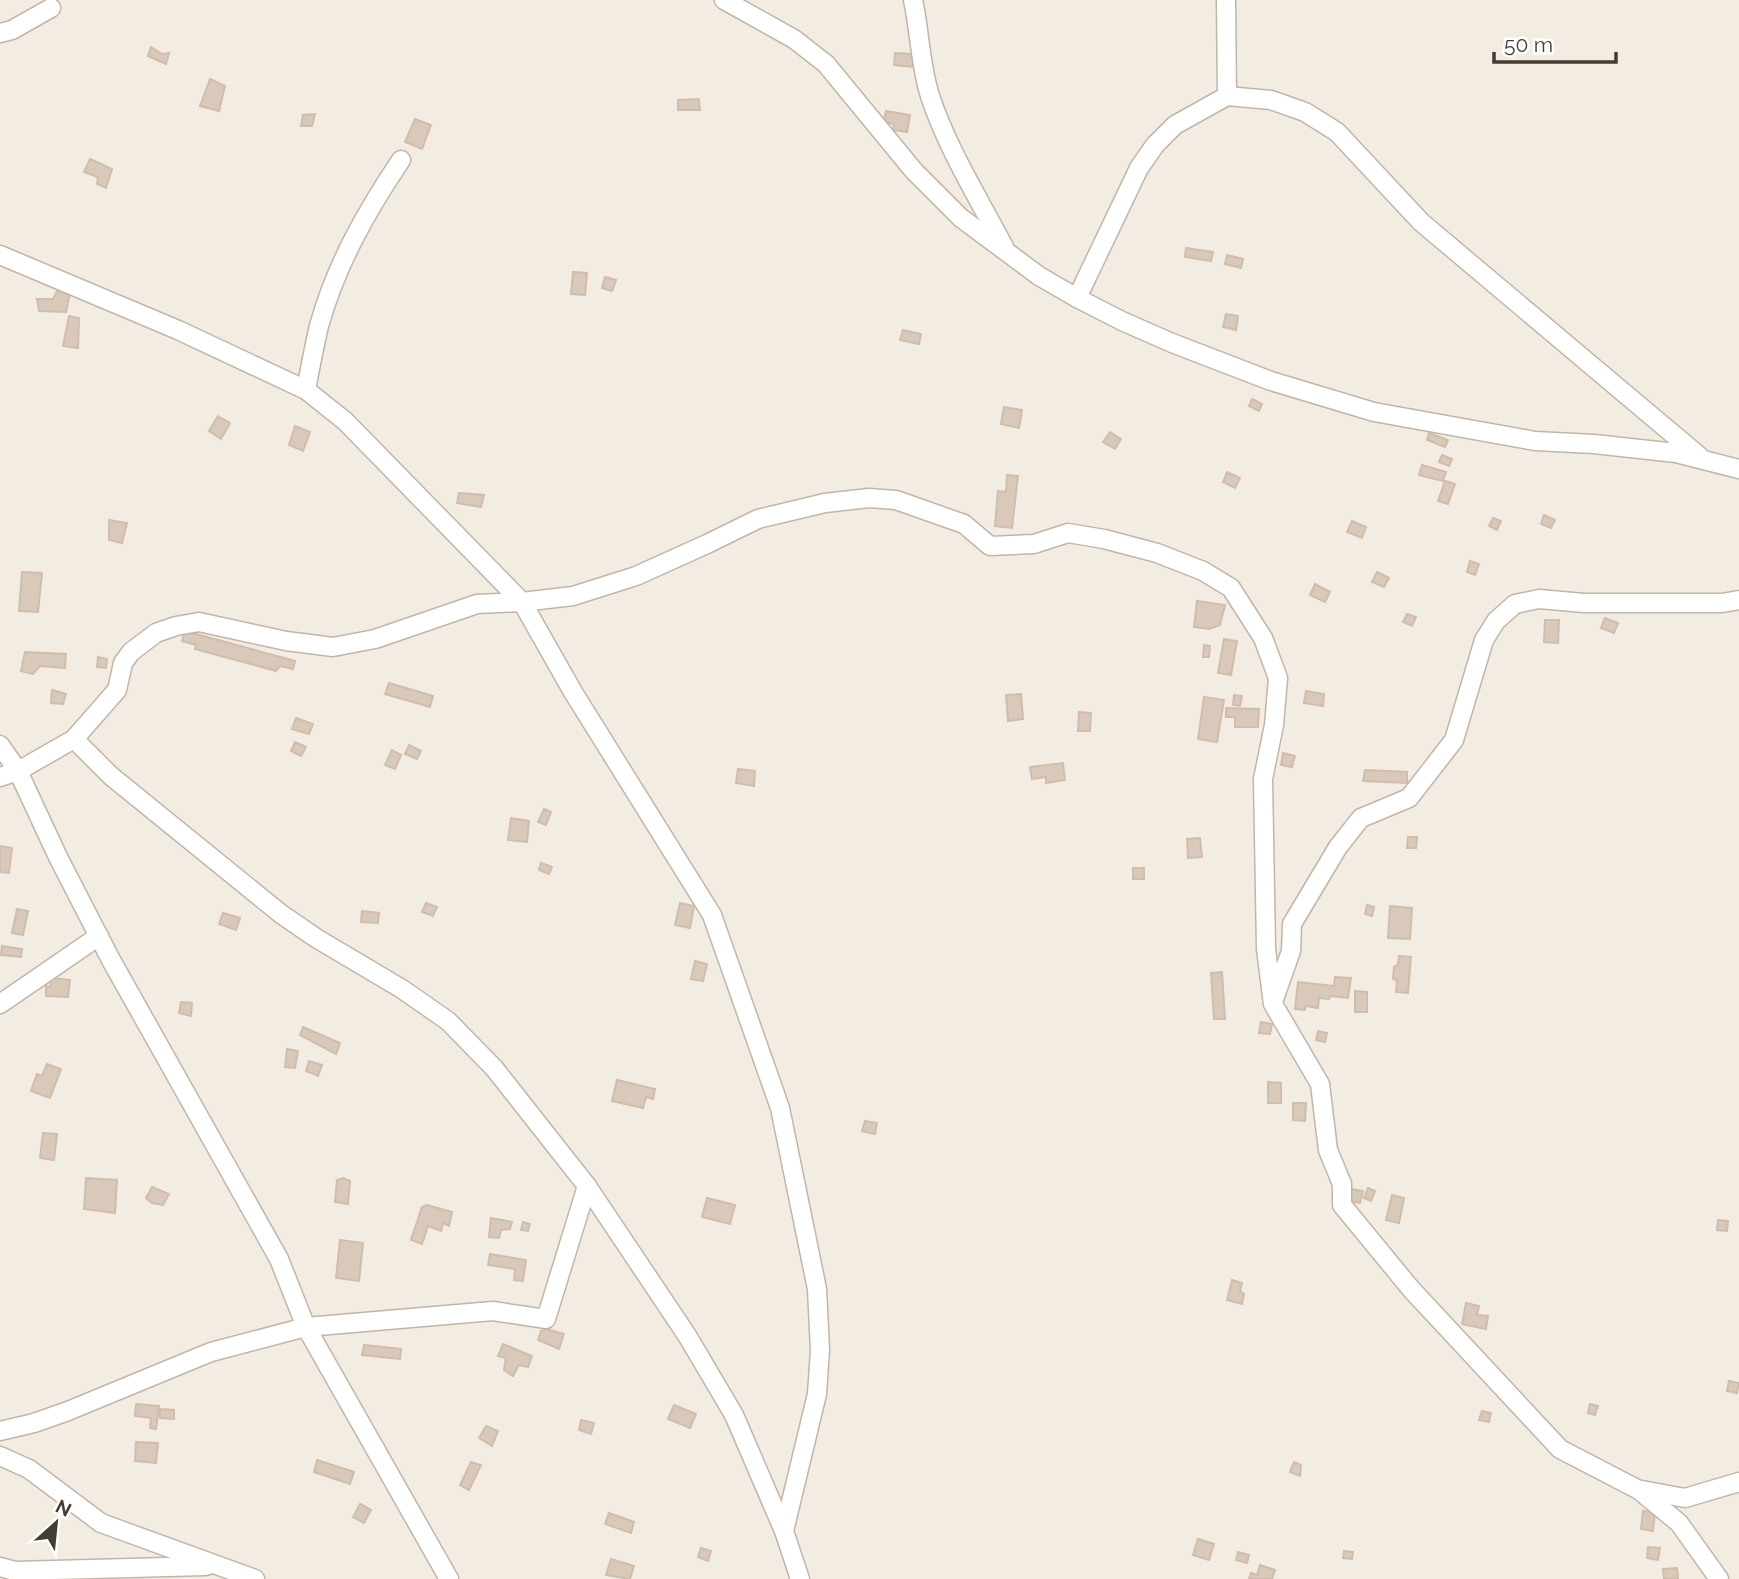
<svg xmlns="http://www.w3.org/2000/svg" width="1739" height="1579" viewBox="0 0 1739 1579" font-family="Raleway,sans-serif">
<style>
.building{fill:#d8c9bb;stroke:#d0bdab;stroke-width:2}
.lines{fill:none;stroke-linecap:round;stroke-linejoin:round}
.minor-casing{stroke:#c2b5a8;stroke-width:21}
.minor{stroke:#fff;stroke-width:18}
</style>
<rect width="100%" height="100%" fill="#f3ece3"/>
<g class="building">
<polygon points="151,47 162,54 169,53 166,64 148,56"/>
<polygon points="895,53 914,54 913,67 894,65"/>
<polygon points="210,79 225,86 219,111 200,106"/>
<polygon points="699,99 700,110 678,110 678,100"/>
<polygon points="886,111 910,115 907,132 893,130 894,124 884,122"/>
<polygon points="315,114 312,126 301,126 303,115"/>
<polygon points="415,119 431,125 422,149 405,142"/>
<polygon points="90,159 112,169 106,188 97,184 98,177 84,172"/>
<polygon points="1186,248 1213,252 1211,261 1185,257"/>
<polygon points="1227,255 1243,259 1241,268 1225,264"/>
<polygon points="573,272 587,273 585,295 571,294"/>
<polygon points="605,277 616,280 612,291 602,288"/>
<polygon points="57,291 70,293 66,312 39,311 37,299 53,299"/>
<polygon points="1226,314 1238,316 1236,330 1223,327"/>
<polygon points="69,316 79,318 78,348 63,346"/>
<polygon points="903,330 921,334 919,344 900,340"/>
<polygon points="1252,399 1262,404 1259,411 1249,406"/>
<polygon points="1004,407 1022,410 1019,428 1001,424"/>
<polygon points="218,416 230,423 221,439 209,431"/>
<polygon points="295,426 310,432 303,451 289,445"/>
<polygon points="1110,432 1121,439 1115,449 1103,442"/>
<polygon points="1429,433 1448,440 1445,447 1427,440"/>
<polygon points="1442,455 1452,459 1449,466 1439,462"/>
<polygon points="1422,465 1446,472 1443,481 1419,475"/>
<polygon points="1227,472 1240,478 1235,488 1223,482"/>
<polygon points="1007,475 1018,476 1012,528 995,526 998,491 1006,492"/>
<polygon points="1445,481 1455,484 1448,504 1438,501"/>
<polygon points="459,493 484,495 481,507 457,503"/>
<polygon points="1544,515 1555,520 1551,528 1541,524"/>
<polygon points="1493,518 1501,521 1497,530 1489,526"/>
<polygon points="109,520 127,523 122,543 109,540"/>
<polygon points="1352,521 1366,527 1362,538 1347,532"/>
<polygon points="1470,561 1479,564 1475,575 1467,572"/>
<polygon points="22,572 42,573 38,612 19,611"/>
<polygon points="1377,572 1389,578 1384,587 1372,582"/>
<polygon points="1315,584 1330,592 1325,602 1310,595"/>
<polygon points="1197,601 1225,605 1220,625 1209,629 1194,627"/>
<polygon points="1407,614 1416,617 1412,626 1403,622"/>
<polygon points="1605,618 1618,623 1614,633 1601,628"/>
<polygon points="1545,620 1559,620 1558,643 1544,642"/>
<polygon points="185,631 295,661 293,669 280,666 276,671 195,649 196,645 182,641"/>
<polygon points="1224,639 1237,641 1231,675 1218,673"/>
<polygon points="1204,645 1210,646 1209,657 1203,657"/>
<polygon points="25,652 66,654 65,668 40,666 33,674 21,671"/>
<polygon points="98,657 107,659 106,668 97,667"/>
<polygon points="389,683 433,696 430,707 385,694"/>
<polygon points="52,690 66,694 63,704 51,703"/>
<polygon points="1306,691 1324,694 1323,706 1304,703"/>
<polygon points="1021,694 1023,719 1008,721 1006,695"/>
<polygon points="1234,695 1242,696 1240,706 1233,705"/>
<polygon points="1204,697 1224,700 1217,742 1198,739"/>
<polygon points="1226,708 1259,709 1258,727 1235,727 1235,717 1226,717"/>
<polygon points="1079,712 1091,713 1090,731 1078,731"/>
<polygon points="296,718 313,724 309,734 292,729"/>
<polygon points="295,742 306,747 301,756 291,751"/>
<polygon points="409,745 421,751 417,759 405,754"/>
<polygon points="392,750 401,755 395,769 385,765"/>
<polygon points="1283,753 1295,756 1292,767 1281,765"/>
<polygon points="1063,763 1065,780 1046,783 1046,777 1032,779 1030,767"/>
<polygon points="738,769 755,771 754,786 736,783"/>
<polygon points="1365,770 1407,772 1407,783 1363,781"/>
<polygon points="544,809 551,812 546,825 538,822"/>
<polygon points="511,818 529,821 527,842 508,840"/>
<polygon points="1408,837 1417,837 1416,848 1407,848"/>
<polygon points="1200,838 1202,857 1188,858 1187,839"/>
<polygon points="0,846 12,848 9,873 0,872"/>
<polygon points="541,863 552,867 549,874 539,870"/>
<rect x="1133" y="868" width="11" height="11"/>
<polygon points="426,903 437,907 433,916 422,912"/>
<polygon points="680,903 694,906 690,928 675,925"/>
<polygon points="1367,905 1374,907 1372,916 1365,914"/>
<polygon points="1390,906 1412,908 1410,939 1388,938"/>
<polygon points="17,909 28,911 23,935 12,933"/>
<polygon points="362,911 379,913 378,923 361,922"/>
<polygon points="223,913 240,918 236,930 219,924"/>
<polygon points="2,946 22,949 21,957 1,955"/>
<polygon points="1399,956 1411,957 1408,993 1396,992 1397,980 1393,979 1394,967 1398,965"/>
<polygon points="695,961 707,964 703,981 691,979"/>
<polygon points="1222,972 1225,1019 1214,1019 1211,973"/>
<polygon points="1335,977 1351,978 1348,998 1330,996 1329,999 1319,998 1318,1008 1306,1006 1305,1010 1295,1009 1298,982 1334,986"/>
<polygon points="51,978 70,980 68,997 46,996 46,986 50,987"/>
<polygon points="1355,991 1367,992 1367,1012 1355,1012"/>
<polygon points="181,1002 192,1003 191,1016 179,1013"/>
<polygon points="1261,1022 1272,1024 1270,1034 1259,1033"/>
<polygon points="303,1027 340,1043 336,1054 300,1035"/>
<polygon points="1318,1031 1327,1033 1325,1042 1316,1040"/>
<polygon points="287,1049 298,1051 295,1068 285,1067"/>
<polygon points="309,1061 322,1065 318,1076 306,1071"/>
<polygon points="47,1064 61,1069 50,1098 31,1091 37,1074 42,1076"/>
<polygon points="617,1080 655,1089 653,1099 646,1097 643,1108 612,1101"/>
<polygon points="1268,1082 1281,1083 1281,1103 1268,1103"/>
<polygon points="1293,1103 1306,1103 1305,1121 1293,1120"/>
<polygon points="865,1121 877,1123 875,1134 862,1131"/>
<polygon points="43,1133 57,1134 54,1160 40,1158"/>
<polygon points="86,1178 117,1180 115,1213 84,1209"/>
<polygon points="343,1178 350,1181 348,1204 335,1202 337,1180"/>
<polygon points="152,1187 169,1194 163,1205 152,1203 146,1198"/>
<polygon points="1368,1188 1375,1191 1371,1201 1364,1198"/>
<polygon points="1352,1189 1363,1191 1360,1203 1350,1201"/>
<polygon points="1392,1195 1404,1198 1399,1223 1386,1220"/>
<polygon points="707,1198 735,1205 730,1224 702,1217"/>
<polygon points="427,1205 452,1212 449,1226 443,1223 441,1231 428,1226 422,1244 411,1240 422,1207"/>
<polygon points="491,1218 512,1222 510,1229 501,1230 499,1238 489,1237"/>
<polygon points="1718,1220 1728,1221 1727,1231 1717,1230"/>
<polygon points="523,1222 530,1224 528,1231 521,1230"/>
<polygon points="340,1240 363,1243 359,1281 336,1278"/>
<polygon points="490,1254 526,1260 523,1281 514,1280 515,1269 488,1265"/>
<polygon points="1232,1280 1242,1283 1240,1291 1244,1294 1242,1304 1227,1300"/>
<polygon points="1466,1303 1479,1306 1477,1315 1488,1316 1486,1329 1462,1324"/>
<polygon points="546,1329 564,1334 559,1349 538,1340 541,1331"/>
<polygon points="503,1344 532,1356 528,1367 519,1365 513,1376 504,1370 506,1358 498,1356"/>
<polygon points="364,1345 401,1349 400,1359 362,1355"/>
<polygon points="1729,1381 1739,1383 1737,1393 1727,1391"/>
<polygon points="136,1404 159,1406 156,1429 150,1428 151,1418 135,1416"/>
<polygon points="1590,1404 1598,1406 1595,1415 1588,1413"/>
<polygon points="674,1405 696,1414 690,1428 668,1419"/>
<polygon points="160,1409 174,1410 174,1419 160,1418"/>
<polygon points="1482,1411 1491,1413 1489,1422 1479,1420"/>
<polygon points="581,1420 594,1423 591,1434 579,1430"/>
<polygon points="486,1426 498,1431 492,1446 479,1438"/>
<polygon points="136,1442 158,1443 156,1463 135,1461"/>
<polygon points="317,1460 354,1472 350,1484 314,1472"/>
<polygon points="471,1462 481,1465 469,1490 460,1485"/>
<polygon points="1294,1462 1301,1465 1300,1476 1290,1472"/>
<polygon points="360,1504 371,1510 364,1523 353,1517"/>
<polygon points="1643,1511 1655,1512 1653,1531 1641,1529"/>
<polygon points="609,1513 634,1522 631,1533 605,1524"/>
<polygon points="1198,1539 1214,1544 1209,1560 1193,1555"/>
<polygon points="1648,1547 1660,1548 1658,1560 1647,1558"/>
<polygon points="701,1548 711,1551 708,1561 698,1557"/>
<polygon points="1344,1551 1353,1552 1352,1559 1343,1558"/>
<polygon points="1238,1552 1249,1555 1247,1563 1236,1560"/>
<polygon points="611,1559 634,1566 630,1579 606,1575"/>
<polygon points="1260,1565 1275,1570 1272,1579 1249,1579 1251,1573 1257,1575"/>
<polygon points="1677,1568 1678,1579 1664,1579 1663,1569"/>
</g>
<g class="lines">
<defs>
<g id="minor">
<polyline points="724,0 794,39 826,64 914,171 961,218 1039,276 1077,298 1122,321 1172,343 1271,381 1374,412 1535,441 1594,444 1676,453 1739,469"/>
<path d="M913 0C920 32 920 65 930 96 947 148 979 199 1004 247"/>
<polyline points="1226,0 1227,96"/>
<polyline points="0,33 12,30 51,8"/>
<polyline points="0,255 178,330 306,390 345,421 522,602 573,692 712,915 780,1108 817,1289 820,1350 817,1394 784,1531"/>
<polyline points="1077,298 1139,168 1155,145 1175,125 1227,96 1271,100 1305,112 1337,132 1421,222 1699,456"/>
<path d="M306 390C310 369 314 347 319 326 336 265 366 212 401 160"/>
<polyline points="74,739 111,776 281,914 316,938 402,989 448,1021 494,1068 587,1186 688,1337 734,1415 784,1531 800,1579"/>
<polyline points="0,745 18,771 58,857 111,960 279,1259 306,1327 449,1579"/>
<polyline points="0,777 18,771 74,739 117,690 123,663 131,652 156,633 176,626 199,622 286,641 333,647 375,639 477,604 522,602 573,596 636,576 707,544 758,519 825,503 869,498 896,500 964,524 990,546 1034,544 1068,533 1104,539 1157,553 1203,571 1231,588 1263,638 1278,678 1274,725 1263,779 1266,949 1273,1004 1320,1084 1328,1150 1342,1184 1342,1205 1411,1289 1560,1449 1639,1490 1679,1523 1719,1579"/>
<polyline points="1274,999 1291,951 1292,924 1338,847 1361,818 1409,798 1454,740 1484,640 1496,621 1515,604 1539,599 1584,603 1722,603 1739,600"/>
<polyline points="0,1004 99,936"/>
<polyline points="0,1431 34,1423 68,1411 211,1352 306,1327 493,1311 546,1319 587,1186"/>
<polyline points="0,1456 29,1469 101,1523 255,1579"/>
<polyline points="1642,1490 1685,1498 1739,1482"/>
<polyline points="0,1567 15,1571 206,1566"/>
</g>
</defs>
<use href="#minor" class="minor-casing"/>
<use href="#minor" class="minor"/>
</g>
<g transform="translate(56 1523) rotate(27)" stroke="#ffffff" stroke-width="5" paint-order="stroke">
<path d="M0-5L12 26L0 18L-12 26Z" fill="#453c33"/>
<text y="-10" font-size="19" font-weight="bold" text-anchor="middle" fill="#453c33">N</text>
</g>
<path d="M1494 52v10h122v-10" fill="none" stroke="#453c33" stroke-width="3.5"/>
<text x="1504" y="52" font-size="21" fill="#453c33" stroke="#ffffff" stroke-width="5" paint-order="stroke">50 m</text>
</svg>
